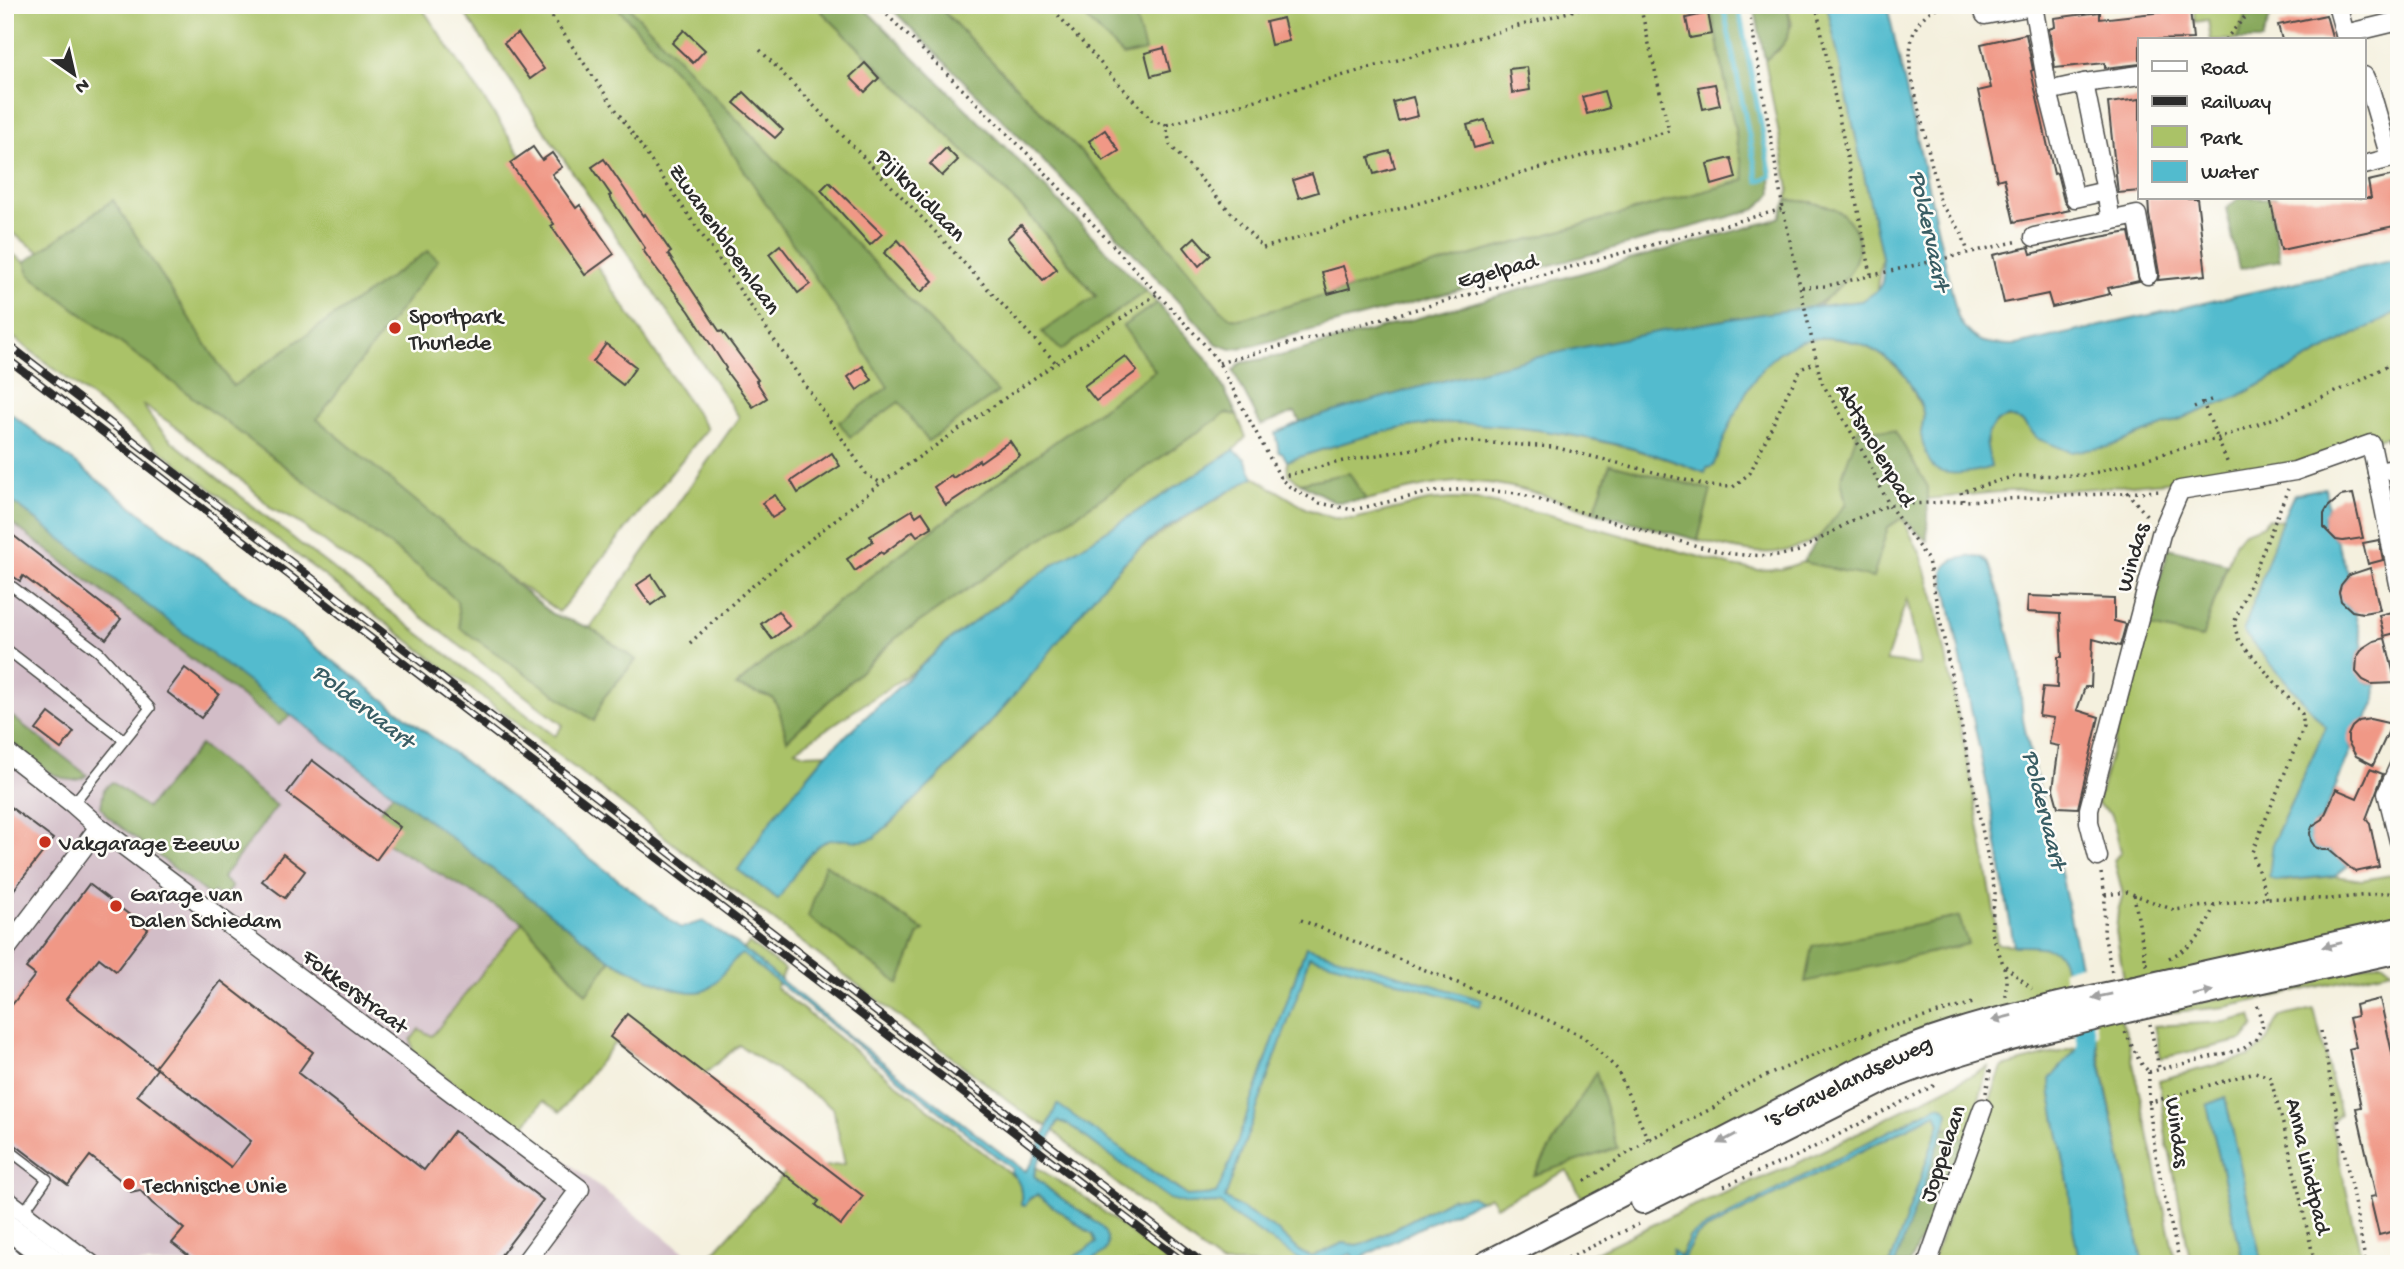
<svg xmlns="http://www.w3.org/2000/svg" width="2404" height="1269" viewBox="0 0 2404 1269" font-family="'Gochi Hand',sans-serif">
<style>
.industrial{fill:#d2bdc7}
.green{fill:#aac267;stroke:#6a7649;stroke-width:2;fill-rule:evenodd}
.forest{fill:#87a85c;stroke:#596a44;stroke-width:2}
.water{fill:#52bbce;stroke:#3e737c;stroke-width:2}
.pier{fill:#f4f0de}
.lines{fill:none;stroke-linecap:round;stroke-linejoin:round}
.stream{stroke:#52bbce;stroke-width:5}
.canal{stroke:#52bbce;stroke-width:19}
.building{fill:#f09886}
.service-casing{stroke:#494946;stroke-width:12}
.minor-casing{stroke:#494946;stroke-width:21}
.secondary-casing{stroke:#494946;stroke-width:28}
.path{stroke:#494946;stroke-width:3.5;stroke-dasharray:2 5;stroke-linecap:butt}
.service{stroke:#fff;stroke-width:9}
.minor{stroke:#fff;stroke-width:18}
.secondary{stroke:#fff;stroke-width:24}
.rail-casing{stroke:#2b2b2b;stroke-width:8}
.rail{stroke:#fdfcf7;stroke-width:5;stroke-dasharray:16;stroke-linecap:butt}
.secondary-bridge-casing{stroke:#494946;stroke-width:28;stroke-linecap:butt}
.secondary-bridge{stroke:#fff;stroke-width:24}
.oneway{fill:#a0a0a0}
.poi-dot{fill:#c8321e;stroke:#fdfcf7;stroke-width:2.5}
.labels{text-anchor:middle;stroke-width:5;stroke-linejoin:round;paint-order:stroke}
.street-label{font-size:23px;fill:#2b2b2b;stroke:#fdfcf7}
.poi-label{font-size:23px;fill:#2b2b2b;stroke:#fdfcf7;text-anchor:start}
.water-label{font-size:24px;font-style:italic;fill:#395d64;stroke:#fdfcf7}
</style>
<rect width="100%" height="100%" fill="#fdfcf7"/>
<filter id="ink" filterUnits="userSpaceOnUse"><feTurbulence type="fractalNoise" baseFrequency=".0143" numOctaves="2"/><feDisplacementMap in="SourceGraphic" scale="14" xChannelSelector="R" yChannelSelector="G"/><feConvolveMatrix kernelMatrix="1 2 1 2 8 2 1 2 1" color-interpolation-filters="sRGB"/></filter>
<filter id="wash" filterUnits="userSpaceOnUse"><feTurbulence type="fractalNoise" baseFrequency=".00686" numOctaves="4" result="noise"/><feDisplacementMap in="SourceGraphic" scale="28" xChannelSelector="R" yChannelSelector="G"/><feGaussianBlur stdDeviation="1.57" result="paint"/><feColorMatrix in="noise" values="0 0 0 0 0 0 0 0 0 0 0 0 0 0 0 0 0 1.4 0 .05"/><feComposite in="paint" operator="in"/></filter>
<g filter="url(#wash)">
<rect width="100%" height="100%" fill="#f4f0de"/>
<polygon class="industrial" points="5,471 558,897 433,1059 700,1264 5,1264"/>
<g class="green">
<polygon points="5,5 420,5 707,429 559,612 5,228"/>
<path d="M459 5H815L1031 217 1096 297 1043 332 1061 350 1146 291 1157 303 1123 326 1156 370C1013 472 869 570 737 685L773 698 779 709 788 739 896 638 1226 413 1237 415 1246 437 1234 450 1054 564 948 641 917 669 795 750 805 754 827 753 775 815 738 870 805 860 818 845 830 840H842L888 826 976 740 1034 671 1098 590 1134 553 1172 526 1254 477 1307 509 1333 518 1354 519 1428 501 1451 499 1479 500 1550 515 1732 566 1757 570 1781 569 1803 562 1830 567 1902 518 1921 555 1934 597 1972 784 1994 911 1997 944 2051 947 2063 956 2073 1004 1585 1204 1567 1170 1496 1206 1490 1196 1480 1201 1471 1196 1450 1199 1369 1242 1356 1245 1343 1243 1312 1257 1302 1253 1276 1230 1225 1198 1301 985 1309 955 1480 1006 1306 947 1230 1163 1217 1194 1188 1196 1057 1105 1049 1127 1031 1118 5 331V249L25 262 31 275 423 570 594 721 604 697 636 660 590 628 739 417ZM142 404 179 429 221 465 248 485 272 509 303 525 310 533 322 540 563 725 555 736 303 546 173 442 158 427ZM1907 599 1920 665H1919L1886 661ZM825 864 923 930 919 934 899 983Z"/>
<polygon points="937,5 1710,5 1745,180 1240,319 1231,318 1221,310 1145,218"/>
<polygon points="1787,5 1827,5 1882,257 1876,293 1861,301 1819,306 1846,277 1857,255 1812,202 1787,200 1789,188 1765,60 1779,50 1792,24"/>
<polygon points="2193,5 2254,5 2248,8 2237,40 2211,40 2208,20 2195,22"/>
<path d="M2399 311V434L2362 442 2296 463 2201 479 2082 489 2009 491 1927 499V487L1841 479 1846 504C1838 514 1829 530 1818 537 1780 563 1739 551 1698 540L1710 490 1610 464 1594 512C1550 498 1504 479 1457 482 1426 484 1396 493 1366 500L1349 473 1300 483 1288 474 1287 461C1331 447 1375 431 1421 425 1451 421 1483 424 1512 427 1579 434 1642 448 1705 473L1707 468 1713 466C1729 427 1743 377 1780 351 1818 324 1877 341 1905 376 1909 381 1912 389 1915 395 1917 401 1923 408 1923 414 1924 421 1922 429 1921 436L1991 467C1989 458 1985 447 1987 438 1989 421 2008 413 2022 422 2028 426 2033 434 2038 439L2108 447 2235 398Z"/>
<polygon points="2267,519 2282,520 2244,632 2326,727 2273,842 2285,881 2335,876 2362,880 2397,874 2399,925 2126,991 2116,931 2118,911 2123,894 2114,860 2121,852 2112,815 2097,804 2146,626 2202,638 2235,543 2244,532 2264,525"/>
<polygon points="523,922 586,994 611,960 655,981 738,956 749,943 785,970 776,988 1018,1180 1021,1188 1021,1205 1037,1195 1093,1235 1096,1243 1063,1264 703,1264 786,1172 845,1164 833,1108 739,1045 685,1090 615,1043 560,1112 543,1101 519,1133 413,1052 411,1040 419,1029 432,1036"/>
<polygon points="2382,962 2392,970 2294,992 2293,986 2289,987 2290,993 2226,1007 2150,1014"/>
<polygon points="2111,995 2127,1035 2176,1264 2143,1264 2088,1000"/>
<polygon points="2314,1009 2340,1114 2331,1122 2363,1264 2262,1264 2225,1097 2207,1105 2244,1264 2191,1264 2170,1153 2167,1145 2159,1080 2250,1056 2264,1045 2279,1017"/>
<polygon points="2251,1016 2254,1026 2243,1040 2161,1058 2154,1026 2225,1022"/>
<polygon points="2079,1047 2050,1079 2051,1095 2084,1264 1931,1264 2002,1067"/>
<polygon points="1988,1067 1965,1148 1950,1128 1943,1130 1947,1120 1939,1105 1698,1231 1690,1236 1679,1258 1673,1251 1672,1264 1571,1264 1688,1208 1796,1164"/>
<polygon points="1936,1113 1940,1123 1890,1264 1680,1264 1695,1237 1704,1231"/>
<polygon points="1058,1121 1069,1124 1169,1198 1189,1204 1220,1203 1306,1264 1221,1264 1085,1159 1054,1131"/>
<polygon points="1036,1167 1086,1198 1170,1264 1083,1264 1094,1259 1103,1252 1091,1217 1079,1211 1038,1181 1034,1176"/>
</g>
<g class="forest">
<polygon points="615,5 627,5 998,392 928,441 899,402 850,437 839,422 888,387 686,83"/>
<polygon points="815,5 861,5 1025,167 1146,291 1061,350 1042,332 1096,296 1031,217"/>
<polygon points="888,5 937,5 1145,218 1221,310 1231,318 1240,319 1745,180 1710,5 1739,5 1771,176 1772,193 1756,209 1729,217 1252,346 1231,349 1217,344 1115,233"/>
<polygon points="1099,5 1132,5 1145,51 1123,56 1079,11"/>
<path d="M1754 5H1787C1794 34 1789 43 1765 60Z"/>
<polygon points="2254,5 2272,5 2273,9 2262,40 2237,40 2248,8"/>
<polygon points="2240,198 2276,198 2271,213 2280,260 2239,269 2226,208"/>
<polygon points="113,200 233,386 428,251 438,260 317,419 552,614 590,628 636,660 604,697 594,721 460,628 457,601 423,570 30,275 25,262"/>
<path d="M1787 200C1811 202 1839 203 1853 226 1871 256 1839 294 1812 307 1799 313 1779 312 1765 314 1726 319 1688 326 1649 334 1531 357 1415 386 1300 422L1295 412 1261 425 1233 371 1241 363 1280 356 1771 221 1780 217Z"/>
<path d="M1157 303 1211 363 1237 415 1226 413 896 638 787 740 779 709 773 698 736 686C868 571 1013 472 1155 371L1123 326Z"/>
<polygon points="1859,428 1895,431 1928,487 1927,541 1902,518 1888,527 1873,578 1803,562 1820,536 1846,504 1841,479"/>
<polygon points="1610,464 1711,490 1698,540 1594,512"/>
<polygon points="1349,473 1366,500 1335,502 1300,483"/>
<polygon points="5,496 292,715 279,725 5,518"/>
<polygon points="2169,548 2227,564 2202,638 2146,626"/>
<path d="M5 711 78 768 87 775C66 795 23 751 5 737Z"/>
<polygon points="200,745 277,806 222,878 232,887 222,898 214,892 210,896 107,816 101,807 104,789 112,782 147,808"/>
<polygon points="393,793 611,960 586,994 523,922 365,831"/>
<polygon points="825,864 924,931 919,934 899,984 808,917"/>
<polygon points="1959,917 1968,944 1805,982 1812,946"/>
<polygon points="1596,1072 1617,1148 1534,1175"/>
<polygon points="1950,1128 1963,1138 1965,1148 1957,1167 1938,1194 1927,1227 1909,1264 1895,1264 1943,1130"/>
</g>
<g class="water">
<path d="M1827 5H1887L1957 315C1970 344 1987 345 2016 345L2399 259V311L2235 398 2108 447 2071 452 2038 439 2023 422 2009 417 1997 421 1988 433 1986 442 1991 467C1977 472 1946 478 1934 468 1928 462 1922 442 1921 434 1921 427 1925 419 1923 412 1921 402 1912 388 1907 379 1896 361 1870 346 1850 341 1764 320 1739 405 1713 466L1707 468 1705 473C1643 447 1579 434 1513 427 1483 424 1451 421 1422 425 1375 431 1331 447 1287 461L1282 452H1279L1275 433 1300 422C1483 365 1671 322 1861 301 1885 289 1884 282 1882 257Z"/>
<path d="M5 409 681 928 703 921 737 944 849 1036 1022 1169 1026 1171 1032 1163 1057 1104 1187 1196 1216 1194 1230 1163 1306 947 1482 1000 1480 1006 1309 956 1301 985 1225 1198 1276 1230 1302 1253 1312 1257 1343 1243 1356 1245 1369 1242 1450 1199 1471 1196 1480 1201 1427 1224 1355 1261 1351 1254 1327 1264H1306L1230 1213 1220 1203 1188 1204 1169 1199 1069 1125 1058 1121 1036 1167 1034 1176 1051 1191 1101 1226C1122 1256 1086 1264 1063 1264L1096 1243 1093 1235 1037 1195 1030 1198 1025 1206 1021 1205C1022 1191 1021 1182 1011 1173L1012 1169 742 954C730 961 723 976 712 986 691 1006 634 971 611 960L5 496Z"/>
<path d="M1234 450 1245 459 1254 477C1216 499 1164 525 1132 555 1095 590 1066 633 1033 673 984 732 931 787 874 838 856 845 846 837 830 840 810 844 790 883 778 899L738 870 775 815 827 753 948 641 1054 564Z"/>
<path d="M2325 488 2328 507 2324 517 2325 528 2336 540 2349 575C2336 588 2338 604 2355 612L2363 648C2350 663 2356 681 2376 685L2375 701 2367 719 2357 723 2349 734 2351 750 2322 819C2303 828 2309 851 2329 850L2348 866 2335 876 2276 881 2269 877 2273 842 2326 727 2243 632 2282 520 2294 494Z"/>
<path d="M1976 556 1983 558 1989 564 1997 586 2019 675 2023 720 2032 762 2061 873 2094 1034C2087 1024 2077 1013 2073 1002 2056 956 2076 945 2014 946L1989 796 1943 572C1949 557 1961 558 1976 556Z"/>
<polygon points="2096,1043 2143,1264 2080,1264 2072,1224 2069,1187 2051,1095 2050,1079 2079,1047"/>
<polygon points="2225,1097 2262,1264 2244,1264 2207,1105"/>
<polygon points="1939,1105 1945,1107 1948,1112 1947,1120 1895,1264 1890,1264 1940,1123 1936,1113 1704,1231 1695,1237 1680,1264 1672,1264 1673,1250 1680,1258 1690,1236 1698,1231"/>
</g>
<polygon class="pier" points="2084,964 2098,1033 2096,1037 2078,1041 2074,1039 2062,970"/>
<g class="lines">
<polyline class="stream" points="1723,5 1758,181 1771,176 1738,5"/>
<polyline class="canal" points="2081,1012 2087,1041 2085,1072"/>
</g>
<g id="blocks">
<g class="building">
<polygon points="2190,9 2193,39 2140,40 2140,64 2105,68 2105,63 2055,68 2049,29 2055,27 2054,18 2100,12 2100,19"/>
<polygon points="1708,13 1712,34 1690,38 1686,18"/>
<polygon points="2326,15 2333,40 2282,40 2278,25"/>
<polygon points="1283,18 1289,41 1271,45 1266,22"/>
<polygon points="684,30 705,50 693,63 672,43"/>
<polygon points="518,33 544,69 530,79 504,43"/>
<polygon points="2026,34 2033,70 2031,71 2054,174 2057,173 2064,201 2070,210 2014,222 2004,178 1997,180 1978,91 1991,88 1981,44"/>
<polygon points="1164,48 1170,71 1151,76 1145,53"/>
<polygon points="865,63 879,78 865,92 850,77"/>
<polygon points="1527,67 1530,90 1512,93 1509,69"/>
<polygon points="1715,84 1720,105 1703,109 1698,87"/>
<polygon points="1604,91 1609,108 1587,114 1582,97"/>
<polygon points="744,92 783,130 775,138 734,103"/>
<polygon points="1413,97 1418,116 1398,121 1393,102"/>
<polygon points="2140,99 2140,191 2118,193 2108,103"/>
<polygon points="1485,120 1492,143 1474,148 1467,125"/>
<polygon points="1105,130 1119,151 1103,161 1089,141"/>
<polygon points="533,147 542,160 552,153 562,167 552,174 576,208 580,205 614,254 585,275 551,226 554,224 510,163"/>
<polygon points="946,148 958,160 942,176 930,164"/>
<polygon points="1390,151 1395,168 1374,174 1369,157"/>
<polygon points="1731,158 1736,178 1712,185 1707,164"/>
<polygon points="604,159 643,216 645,214 671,252 668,254 720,332 722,331 758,380 756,381 767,398 753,407 725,370 726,368 689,311 653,264 643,250 645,248 609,196 611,195 592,167"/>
<polygon points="1312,174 1318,192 1299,198 1293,180"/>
<polygon points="2399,174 2399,225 2281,250 2270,198 2371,198 2368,181"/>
<polygon points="829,182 882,234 870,245 821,190"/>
<polygon points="2148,198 2197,198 2206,275 2158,280 2159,273 2149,215"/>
<polygon points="1021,225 1057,269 1043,280 1007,238"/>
<polygon points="2129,232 2139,281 2108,288 2110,294 2052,307 2048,294 2004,303 1993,255 2029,247 2031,254 2100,237"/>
<polygon points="1195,237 1211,255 1199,266 1184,247"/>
<polygon points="898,240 933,281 921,292 884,253"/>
<polygon points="780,245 810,284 798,293 769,254"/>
<polygon points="1343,266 1350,288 1328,294 1322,272"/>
<polygon points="606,344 636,367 623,385 593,362"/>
<polygon points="1125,356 1137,371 1096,401 1084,386"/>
<polygon points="863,366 872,380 857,390 848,377"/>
<polygon points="1010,441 1020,456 946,505 934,487 951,475 953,478 979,460 980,462"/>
<polygon points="832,453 840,466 798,493 791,481"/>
<polygon points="2353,494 2363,538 2343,541 2336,540 2324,528 2324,514 2328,507 2341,496"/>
<polygon points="775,495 785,510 772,518 762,503"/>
<polygon points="912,510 916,516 922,512 932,527 917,536 913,531 883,554 881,552 855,571 847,559 873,541 870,536"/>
<polygon points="5,529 121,619 106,639 23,576 20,581 5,571"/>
<polygon points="2379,540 2383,560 2368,564 2363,543"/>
<polygon points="2370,568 2380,610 2363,613 2352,611 2341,601 2339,592 2341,585 2349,575"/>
<polygon points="652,575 665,595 651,605 637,585"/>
<polygon points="2028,596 2114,599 2114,621 2126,624 2120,646 2093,639 2091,687 2085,687 2077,710 2099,717 2078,808 2058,807 2053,789 2059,746 2049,744 2054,718 2039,716 2043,687 2057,688 2058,657 2062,657 2060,614 2027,612"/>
<polygon points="778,611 789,626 772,639 761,624"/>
<polygon points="2396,611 2399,632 2384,636 2379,615"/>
<polygon points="2385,638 2396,683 2371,684 2363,680 2356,672 2357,657 2363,648 2374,641"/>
<polygon points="185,668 219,694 201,718 167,692"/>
<polygon points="49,713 74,732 61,749 36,730"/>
<polygon points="2370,719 2392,724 2373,765 2356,756 2348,742 2348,735 2352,727 2359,721"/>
<polygon points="312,760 400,827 376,860 287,793"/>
<polygon points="2370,769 2383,774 2366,819 2370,824 2379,867 2355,872 2329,850 2322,850 2315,847 2311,841 2310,833 2312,826 2323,819 2336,789 2357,798"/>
<polygon points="5,803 53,839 5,901"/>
<polygon points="283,854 305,871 285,898 262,881"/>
<polygon points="89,884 148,929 116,971 99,958 66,999 157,1069 137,1095 231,1167 251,1141 155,1067 221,981 313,1052 298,1073 424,1170 454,1131 543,1200 494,1264 199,1264 172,1243 184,1229 152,1203 140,1190 131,1192 118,1178 90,1156 68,1185 5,1137 5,1014 35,975 26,968"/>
<polygon points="2380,999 2399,1084 2399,1230 2379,1235 2370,1197 2376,1196 2356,1108 2361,1107 2349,1049 2356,1047 2349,1018 2357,1016 2355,1005"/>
<polygon points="627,1014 863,1196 841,1225 816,1205 819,1201 610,1037"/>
</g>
</g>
</g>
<g filter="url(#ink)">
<use href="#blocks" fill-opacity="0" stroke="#494946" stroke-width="2"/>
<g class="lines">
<defs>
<g id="service">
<polyline points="13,587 99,652 150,708 73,804"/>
<polyline points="5,648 124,740"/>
<polyline points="5,1147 47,1179 23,1213"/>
</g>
<g id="minor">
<polyline points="1982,5 1985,15 2033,6"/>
<polyline points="2033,5 2048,91 2075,198 2106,191 2111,221"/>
<polyline points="2337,5 2345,34"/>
<polyline points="2348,40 2345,34 2399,21"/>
<polyline points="2364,76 2370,89 2390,158"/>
<polyline points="2084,83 2106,191"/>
<polyline points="2048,91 2084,83 2140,75"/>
<polyline points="2364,165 2399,156"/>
<polyline points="2034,237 2137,215 2148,275"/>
<polyline points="2399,468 2377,472 2399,584"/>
<polyline points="5,751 73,804 99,827 580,1189 524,1264"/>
<polyline points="2399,766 2387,793 2399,841"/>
<polyline points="2098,857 2089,822 2089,809 2161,534 2180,490 2295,471 2371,444 2377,472"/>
<polyline points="5,951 99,827"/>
<polyline points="5,1199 91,1264"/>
<polyline points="1927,1264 1983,1108"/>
</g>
<g id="secondary">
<polyline points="2135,989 2399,930"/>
<polyline points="2136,1008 2399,950"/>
<path d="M1643 1201 1886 1079C1950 1053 2007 1038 2073 1023"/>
<polyline points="5,1225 57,1264"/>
<polyline points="5,1257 13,1264"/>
<path d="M1486 1264 1855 1072C1928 1037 1990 1021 2068 1003"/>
</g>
</defs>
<use href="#service" class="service-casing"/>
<use href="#minor" class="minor-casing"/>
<use href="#secondary" class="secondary-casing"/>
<g class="path">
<polyline points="547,5 546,8 867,475 881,483"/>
<polyline points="877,5 1028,154 1205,345 1219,363 1281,479 1290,487 1320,503 1353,510 1430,492 1469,489 1517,493 1675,540 1724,553 1744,555 1777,556 1799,551 1851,521 1889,505 2161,491"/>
<polyline points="1049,5 1152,121 1166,125 1170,145 1263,248 1669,131 1640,5"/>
<polyline points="1748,5 1783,209 1821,381 1867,459 1889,505 1928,560 1995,893 1991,930 2003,964 2032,989"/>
<polyline points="1816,5 1871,274"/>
<path d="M1943 5C1912 17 1909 40 1910 70L1941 205 1961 231 1968 252"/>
<polyline points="1056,10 1074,5"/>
<polyline points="2225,40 2255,5"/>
<polyline points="760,50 929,225 1056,363"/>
<polyline points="1167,125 1593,5"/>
<polyline points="1802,287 1826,286 2019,241"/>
<polyline points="1219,363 1783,209"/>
<polyline points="2211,400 2203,403 2228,464"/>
<polyline points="2194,407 2203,403"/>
<polyline points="2387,441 2399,440"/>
<polyline points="1280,477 1343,461 1459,441 1554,447 1709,486 1733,487 1750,473 1787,394 1801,369 1816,362"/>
<polyline points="2127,492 2148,517"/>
<polyline points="1963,501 1961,492 2015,476 2087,475 2216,439 2283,415 2356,383 2399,359"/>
<polyline points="690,643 746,591 881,483 1157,294"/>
<polyline points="2399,862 2392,866 2399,902"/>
<polyline points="2101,873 2105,895 2104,934 2112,973"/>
<polyline points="2105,895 2127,892 2174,910 2267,898 2331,899 2399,892"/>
<polyline points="2134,895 2146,964 2148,963"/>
<polyline points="2267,898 2252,852 2304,727 2302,714 2238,639 2234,623 2288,489"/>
<polyline points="1301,920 1537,1015 1584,1037 1617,1069 1648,1140"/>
<path d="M2169 958C2200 942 2203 935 2215 903"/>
<polyline points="2004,967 2006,977 2006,997"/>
<polyline points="2150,1024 2159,1068"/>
<polyline points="2321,1031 2366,1264"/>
<polyline points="2125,1032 2140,1062 2149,1072"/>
<path d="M2149 1072C2147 1137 2166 1200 2180 1264"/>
<polyline points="2149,1072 2243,1049 2256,1039 2263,1026 2257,1005"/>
<polyline points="1986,1093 1991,1066"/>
<polyline points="2148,1103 2255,1072 2270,1077 2286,1135 2315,1264"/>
<polyline points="1585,1181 1648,1140 1713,1108 1743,1086 1856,1037 1973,1003"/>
<polyline points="1724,1186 1797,1156 1935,1085"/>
<polyline points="1555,1264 1641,1223"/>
</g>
<use href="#service" class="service"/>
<use href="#minor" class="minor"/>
<use href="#secondary" class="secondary"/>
<defs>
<g id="rail">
<polyline points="5,342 1204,1264"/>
<polyline points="5,357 1186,1264"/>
</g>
</defs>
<use href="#rail" class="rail-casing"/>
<use href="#rail" class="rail"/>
<defs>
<g id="secondary-bridge">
<polyline points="2068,1003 2135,989"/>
<polyline points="2073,1023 2136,1008"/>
</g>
</defs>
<use href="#secondary-bridge" class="secondary-bridge-casing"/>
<use href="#secondary-bridge" class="secondary-bridge"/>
</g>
<defs><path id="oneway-solid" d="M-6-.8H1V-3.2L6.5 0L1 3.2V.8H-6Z" transform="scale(1.75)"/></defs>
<g class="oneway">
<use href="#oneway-solid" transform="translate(2332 945) rotate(167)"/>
<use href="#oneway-solid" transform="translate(2203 993) rotate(-13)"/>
<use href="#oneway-solid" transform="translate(2102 996) rotate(168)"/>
<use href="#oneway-solid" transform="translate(2002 1018) rotate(166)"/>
<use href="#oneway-solid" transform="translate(1727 1139) rotate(152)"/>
</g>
</g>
<g class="poi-dot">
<circle cx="395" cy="328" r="7"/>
<circle cx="45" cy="842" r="7"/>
<circle cx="116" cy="906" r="7"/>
<circle cx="129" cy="1184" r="7"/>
</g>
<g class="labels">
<g class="street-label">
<text transform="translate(922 194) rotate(46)" y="8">Pijlkruidlaan</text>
<text transform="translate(726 238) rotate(55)" y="8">Zwanenbloemlaan</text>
<text transform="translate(1497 269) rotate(-15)" y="8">Egelpad</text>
<text transform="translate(1877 444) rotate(60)" y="8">Abtsmolenpad</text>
<text transform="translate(2131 557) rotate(-74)" y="8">Windas</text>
<text transform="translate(356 990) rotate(37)" y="8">Fokkerstraat</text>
<text transform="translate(1847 1080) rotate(-26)" y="8">'s-Gravelandseweg</text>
<text transform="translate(2179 1132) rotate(82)" y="8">Windas</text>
<text transform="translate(1941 1153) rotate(-71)" y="8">Joppelaan</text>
<text transform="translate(2310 1166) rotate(77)" y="8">Anna Lindtpad</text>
</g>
<g class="poi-label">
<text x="409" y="323">Sportpark<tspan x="409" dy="26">Thurlede</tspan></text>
<text x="59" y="850">Vakgarage Zeeuw</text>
<text x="130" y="901">Garage van<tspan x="130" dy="26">Dalen Schiedam</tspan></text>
<text x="143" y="1192">Technische Unie</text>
</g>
<g class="water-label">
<text transform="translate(1931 230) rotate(78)" y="8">Poldervaart</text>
<text transform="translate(364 705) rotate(38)" y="8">Poldervaart</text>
<text transform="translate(2046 809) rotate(76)" y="8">Poldervaart</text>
</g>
</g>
<rect width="2404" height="1269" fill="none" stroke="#fdfcf7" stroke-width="28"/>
<rect x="2138" y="38" width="228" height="161" fill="#fdfcf7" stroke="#a9a8a5" stroke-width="2"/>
<rect x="2152" y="61" width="35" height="10" fill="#ffffff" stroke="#a9a8a5" stroke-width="2"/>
<text x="2201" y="74" font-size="21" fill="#2b2b2b">Road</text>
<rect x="2152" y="96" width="35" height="10" fill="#2b2b2b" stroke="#a9a8a5" stroke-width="2"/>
<text x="2201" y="108" font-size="21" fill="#2b2b2b">Railway</text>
<rect x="2152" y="126" width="35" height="21" fill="#aac267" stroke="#a9a8a5" stroke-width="2"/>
<text x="2201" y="144" font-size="21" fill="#2b2b2b">Park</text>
<rect x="2152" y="161" width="35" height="21" fill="#52bbce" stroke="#a9a8a5" stroke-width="2"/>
<text x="2201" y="178" font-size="21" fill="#2b2b2b">Water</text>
<g transform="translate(74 74) rotate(146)" stroke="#fdfcf7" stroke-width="5" paint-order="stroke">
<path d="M0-5L12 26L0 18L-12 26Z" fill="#2b2b2b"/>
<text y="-10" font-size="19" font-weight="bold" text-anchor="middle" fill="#2b2b2b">N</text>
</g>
</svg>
